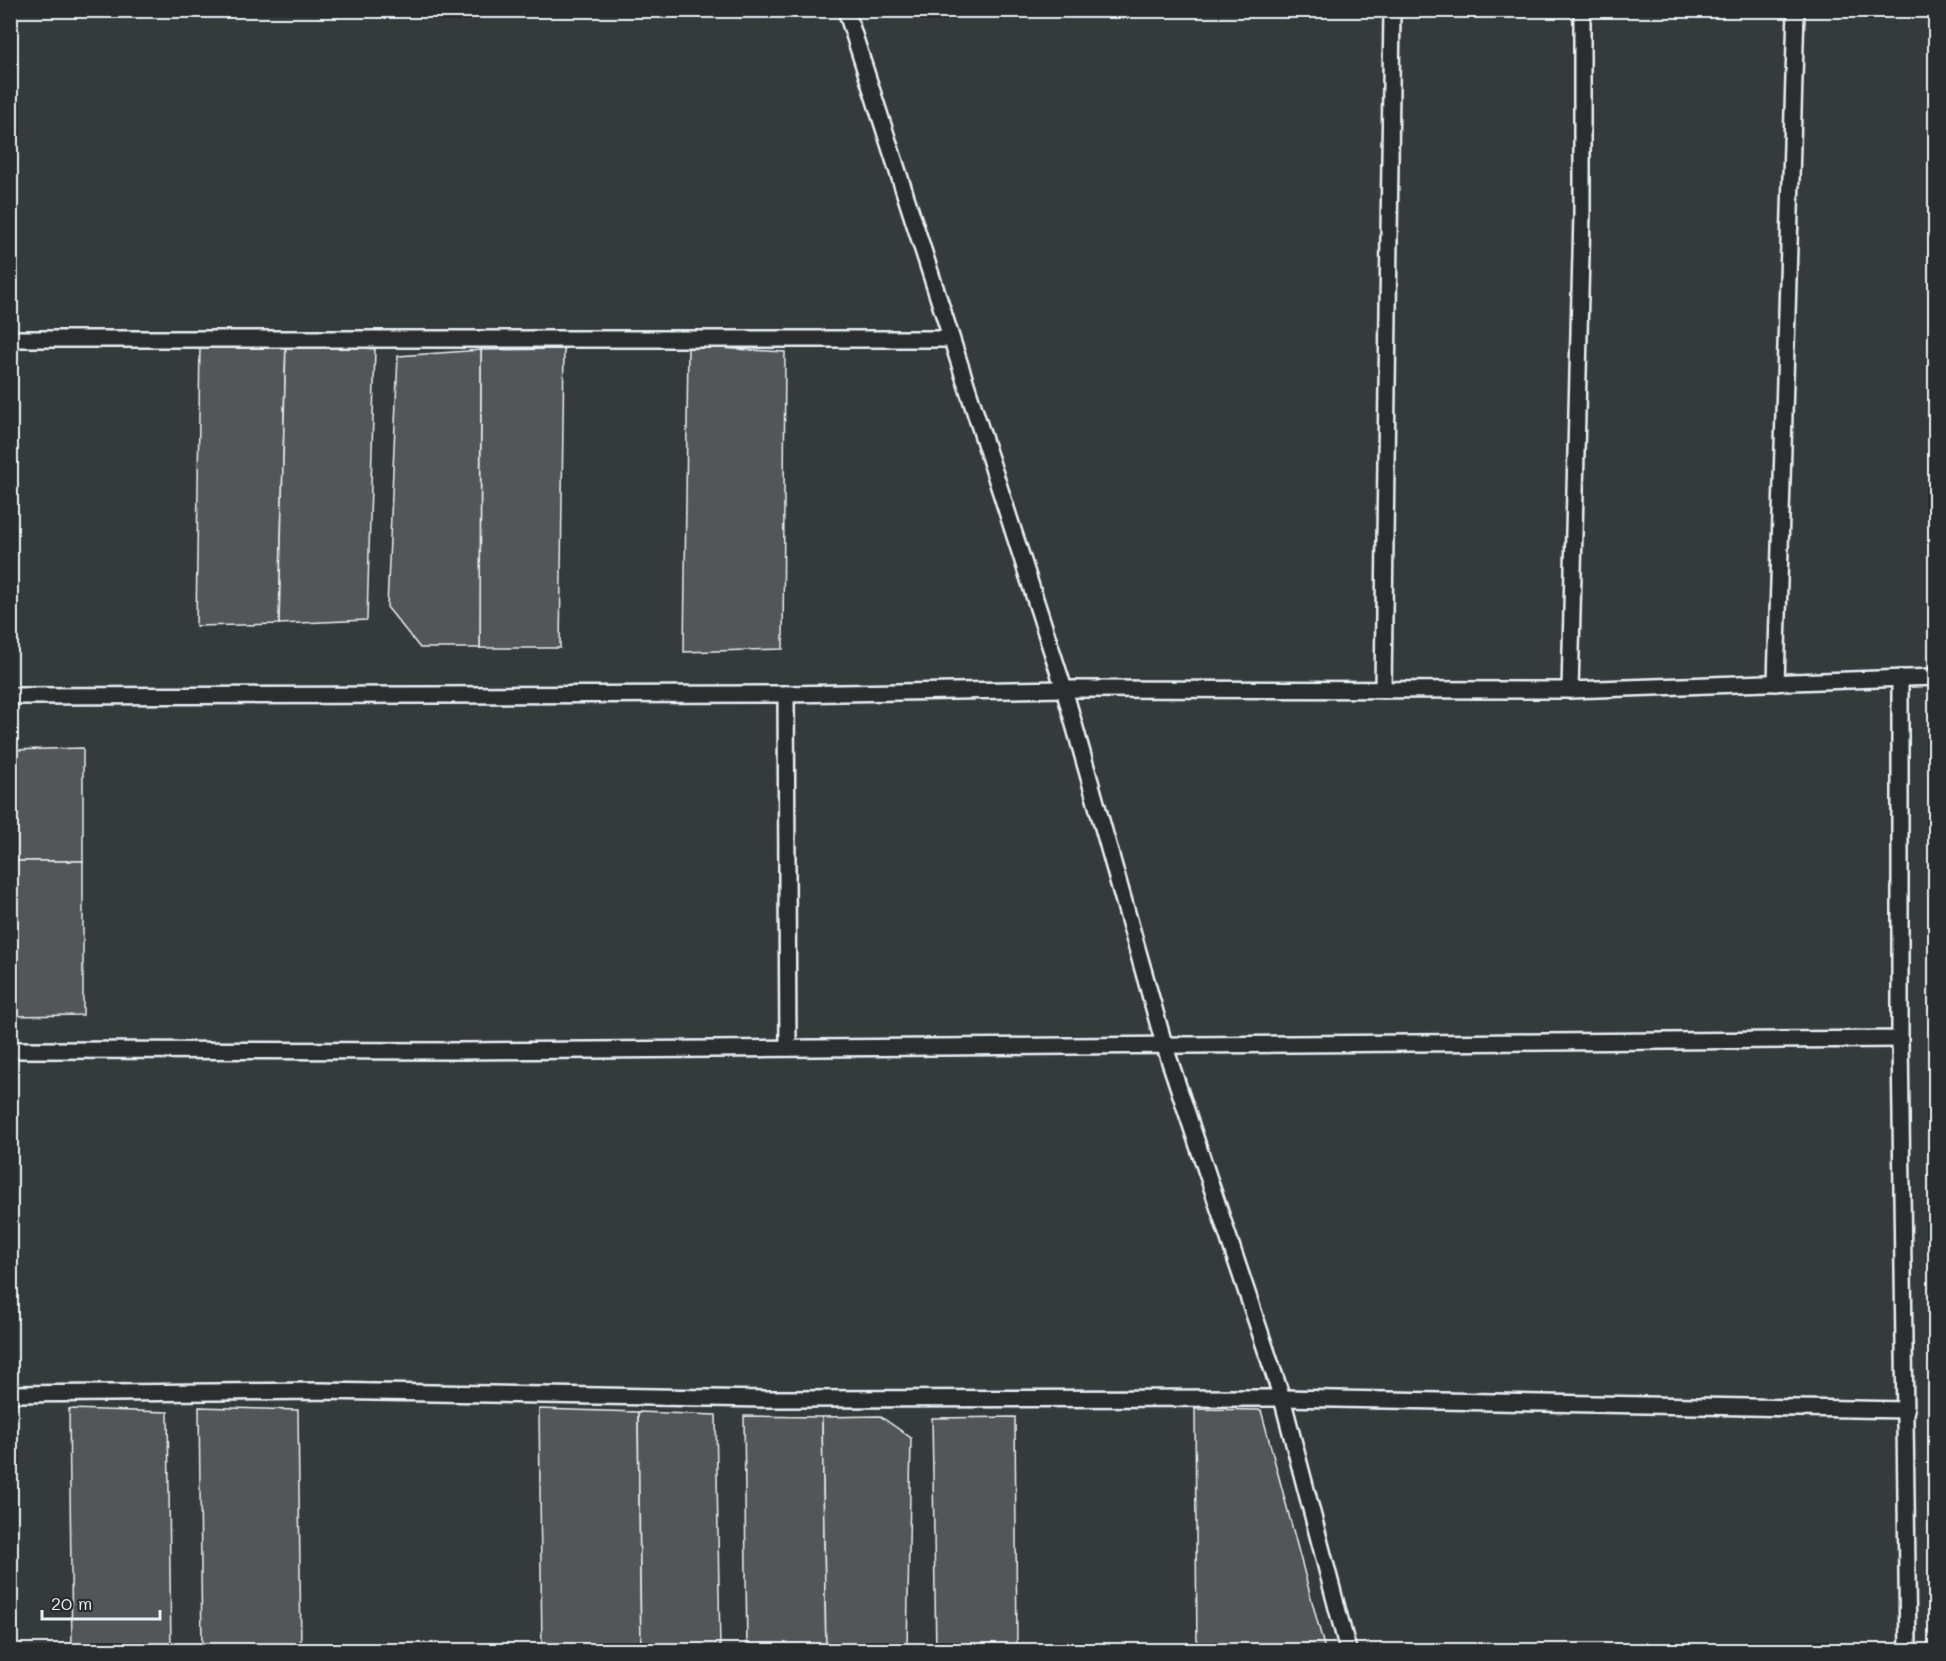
<svg xmlns="http://www.w3.org/2000/svg" width="1946" height="1661" viewBox="0 0 1946 1661" font-family="Mali,sans-serif">
<style>
.built{fill:#363a3b}
.building{fill:#535759;stroke:#e8f1f8;stroke-width:1.5}
.lines{fill:none;stroke-linecap:round;stroke-linejoin:round}
.service-casing{stroke:#e8f1f8;stroke-width:20}
.service{stroke:#2a2d2e;stroke-width:15}
</style>
<rect width="100%" height="100%" fill="#2a2d2e"/>
<filter id="ink" filterUnits="userSpaceOnUse"><feTurbulence type="fractalNoise" baseFrequency=".0167" numOctaves="2"/><feDisplacementMap in="SourceGraphic" scale="12" xChannelSelector="R" yChannelSelector="G"/><feConvolveMatrix kernelMatrix="1 2 1 2 8 2 1 2 1" color-interpolation-filters="sRGB"/></filter>
<g filter="url(#ink)">
<polygon class="built" points="11,11 1935,11 1936,1294 1929,1294 1934,1650 11,1650"/>
<g class="building">
<polygon points="286,341 279,624 196,626 200,344"/>
<polygon points="286,341 375,349 367,620 279,624"/>
<polygon points="688,346 785,352 783,649 684,652"/>
<polygon points="564,349 560,648 480,648 481,350"/>
<polygon points="481,350 480,648 420,648 387,607 398,356"/>
<polygon points="83,748 83,861 10,861 10,750"/>
<polygon points="10,861 83,861 83,1015 10,1016"/>
<polygon points="199,1407 298,1410 301,1650 202,1650"/>
<polygon points="69,1409 168,1412 171,1650 72,1650"/>
<polygon points="539,1409 638,1412 641,1650 542,1650"/>
<polygon points="1195,1409 1261,1410 1325,1650 1197,1650"/>
<polygon points="638,1412 716,1415 720,1650 641,1650"/>
<polygon points="744,1416 822,1417 826,1650 747,1650"/>
<polygon points="880,1416 911,1438 907,1650 826,1650 822,1417"/>
<polygon points="1015,1417 1017,1650 936,1650 932,1418"/>
</g>
<g class="lines">
<defs>
<g id="service">
<polyline points="846,10 1064,689 1164,1044 1282,1398 1348,1650"/>
<polyline points="10,339 951,339"/>
<polyline points="1776,683 1796,10"/>
<polyline points="1383,690 1392,10"/>
<polyline points="1570,690 1582,215 1582,10"/>
<polyline points="786,694 788,1048"/>
<polyline points="10,696 786,694 1064,689 1570,690 1936,677"/>
<polyline points="1900,1039 1908,1650"/>
<polyline points="10,1050 464,1051 1900,1039 1900,678"/>
<polyline points="10,1394 319,1391 765,1399 1282,1398 1906,1410"/>
</g>
</defs>
<use href="#service" class="service-casing"/>
<use href="#service" class="service"/>
</g>
</g>
<rect width="1946" height="1661" fill="none" stroke="#2a2d2e" stroke-width="36"/>
<rect x="18" y="18" width="1910" height="1625" fill="none" stroke="#e8f1f8" stroke-width="2" filter="url(#ink)"/>
<path d="M42 1610v9h118v-9" fill="none" stroke="#e8f1f8" stroke-width="3"/>
<text x="51" y="1610" font-size="18" fill="#e8f1f8" stroke="#2a2d2e" stroke-width="4.5" paint-order="stroke">20 m</text>
</svg>
